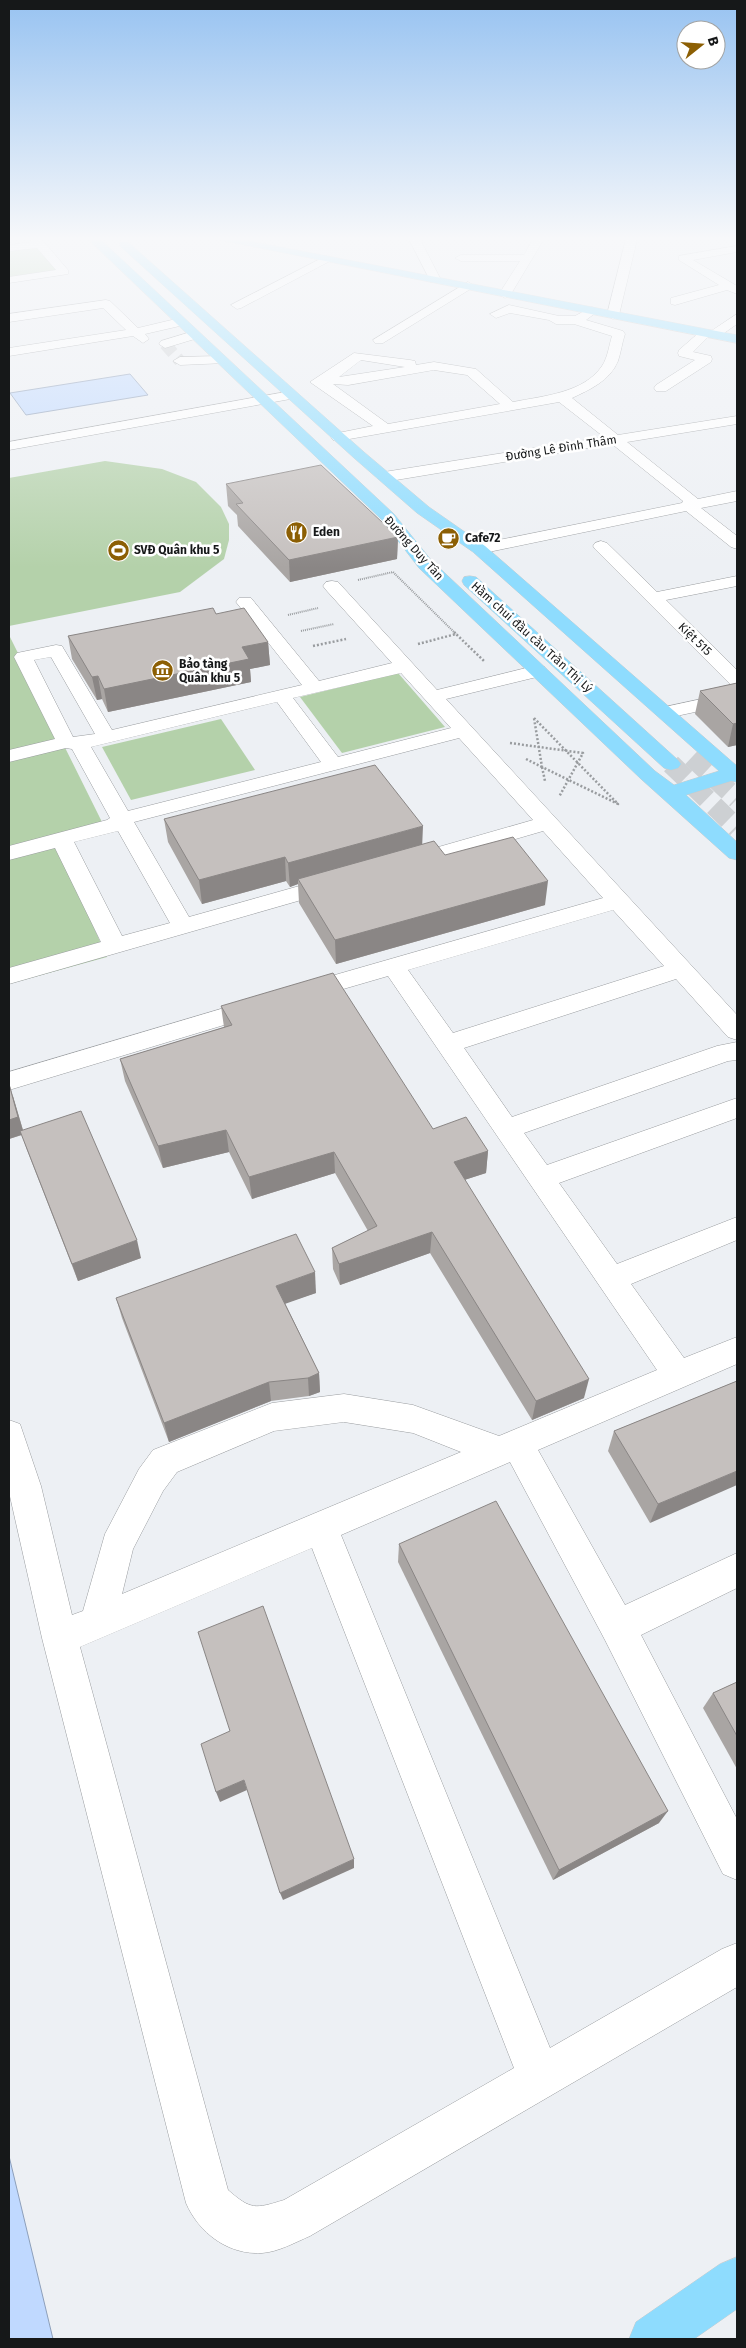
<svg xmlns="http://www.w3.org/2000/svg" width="746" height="2348" viewBox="0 0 746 2348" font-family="'Fira Sans',sans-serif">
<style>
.green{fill:#b4d1aa}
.water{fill:#c0d9ff;stroke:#8d9fba}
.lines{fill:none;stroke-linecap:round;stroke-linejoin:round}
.minor-tunnel{stroke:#cdd0d3;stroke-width:12;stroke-dasharray:12 6;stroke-linecap:butt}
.major-tunnel{stroke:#cdd0d3;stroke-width:20;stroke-dasharray:20 10;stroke-linecap:butt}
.minor-casing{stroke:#9a9da0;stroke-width:1}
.major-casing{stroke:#ccc;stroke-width:1}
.path-far1{stroke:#999c9f;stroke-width:2;stroke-dasharray:1 1;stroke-linecap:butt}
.path{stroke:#999c9f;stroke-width:2.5;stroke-dasharray:2 2;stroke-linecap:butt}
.minor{fill:#fff;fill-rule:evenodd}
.major{fill:#8edcfe;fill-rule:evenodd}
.wall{fill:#a9a5a3}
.shaded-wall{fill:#8a8685}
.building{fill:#c5c0be;stroke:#8a8685}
.labels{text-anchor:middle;stroke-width:5;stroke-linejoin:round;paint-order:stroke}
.far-street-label{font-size:12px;fill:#161819;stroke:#fff}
.far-poi-label{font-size:12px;font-weight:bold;fill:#161819;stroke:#fff;text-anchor:start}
</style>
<rect width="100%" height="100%" fill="#edf0f4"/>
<g class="green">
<polygon points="40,244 64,272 9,280 9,248"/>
<polygon points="105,461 162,469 196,482 221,507 229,524 229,540 224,559 180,592 9,626 9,478"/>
<polygon points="9,635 102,822 53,836 107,957 9,984"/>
<polygon points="398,673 445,727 342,753 300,697"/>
<polygon points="221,719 255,770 131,800 102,747"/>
</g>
<g class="water">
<polygon points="130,374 148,395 26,415 10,393"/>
<polygon points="9,2156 53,2339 9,2339"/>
</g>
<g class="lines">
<polyline class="minor-tunnel" points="165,344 180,361"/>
<g class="major-tunnel">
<polyline points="692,757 737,799"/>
<polyline points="671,764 737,828"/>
</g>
<defs>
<g id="minor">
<polygon points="30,239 41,239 44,242 68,270 68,274 9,283 9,277 56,270 37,248 9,251 9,245 32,242"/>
<polygon points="409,239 420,239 441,280 439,282 431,282"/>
<polygon points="533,239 544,239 511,294 505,298 499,294 520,261 461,261 455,258 461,255 524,255"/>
<polygon points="626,239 636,239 636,244 619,315 613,319 607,315"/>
<polygon points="737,246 737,252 693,260 737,286 737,294 727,290 675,305 671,304 671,298 719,285 679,260 679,256"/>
<polygon points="326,256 332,259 330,261 241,308 237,309 231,305"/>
<polygon points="468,282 474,286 472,288 383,343 375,343 373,340"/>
<polygon points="106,300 110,301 138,328 180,318 186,322 184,325 145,334 149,339 143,343 133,336 9,356 9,348 126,330 103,308 9,322 9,314"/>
<path d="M509 305 559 316H575L592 307 598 311 586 320 623 331 625 334C622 343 621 352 618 361 610 381 589 390 572 398L618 435 737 416V424L627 442 698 499 737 491V501L701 508 737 536V549L731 547 686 511 479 554 473 552 471 549 479 544 682 503 683 501 612 444 384 482 376 477 384 472 604 437 559 402 338 441 333 440 331 437 333 434 373 426 310 382 354 353 410 360 415 361 416 365 434 362 476 369 513 402C543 396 584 393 602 366 608 357 609 345 612 336L574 324H556L549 320 510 313 496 318 490 314ZM361 360 405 367 339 377ZM434 370 467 375 500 404 388 424 333 384 348 385Z"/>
<polygon points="737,314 737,324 717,338 708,337 693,352 711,356 712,359 711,362 666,391 656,391 654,388 656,385 695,360 679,356 678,353 679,350 702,330 711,331"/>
<polygon points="194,331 198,332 200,335 198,338 165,348 159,344 161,341"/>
<polygon points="221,356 226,357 227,360 226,363 180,365 173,361 180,357"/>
<polygon points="291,391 298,395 296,398 9,450 9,442"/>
<polygon points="601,541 607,543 657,592 737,576 737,586 666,600 737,670 737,686 730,684 595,549 593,546 595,543"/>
<path d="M332 581 338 582 437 690 538 665 545 667 547 671 545 675 446 699 737 1015V1040L728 1037 676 979 464 1048 512 1117 717 1046 737 1042V1060L728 1061 524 1133 547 1165 737 1098V1118L559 1183 617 1264 737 1217V1240L631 1284 684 1358 737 1337V1364L538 1450 625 1605 737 1553V1588L641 1635 737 1819V1880L723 1874 605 1640 510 1462 341 1535 550 2048 722 1949 737 1943V1987L310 2236C296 2242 278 2252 262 2253 228 2255 199 2233 186 2203L42 1638 9 1492V1420L20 1424 41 1486 72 1615 83 1611 105 1534 139 1469 153 1450 272 1403 344 1394 413 1405 499 1436 657 1370 388 976 302 1001 293 999 290 993 293 987 603 898 543 831 416 868 408 870 400 868 397 863 400 858 533 820 459 738 134 822 189 917 335 876 343 878 346 883 343 888 9 984V968L101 942 55 848 9 860V846L107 820 110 818 72 749 66 748 9 762V750L55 739 14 657 17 653 56 645 62 646 112 730 302 685 236 602 239 598H251L319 681 392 663 326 590 323 586 326 582ZM51 657 95 734 73 737 34 660ZM401 673 451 728 338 757 293 698ZM277 702 321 762 128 811 91 747ZM118 831 170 923 122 936 74 842ZM613 910 664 966 453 1033 408 970ZM344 1422 413 1433 461 1452 122 1594 133 1549 163 1491 177 1472 274 1431ZM312 1548 514 2068 284 2200C255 2209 251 2210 228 2190L80 1647Z"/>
<polygon points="734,692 737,693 737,703 667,718 660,716 657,712 660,708"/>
<polygon points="258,998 267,1000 270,1006 267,1012 9,1090 9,1072"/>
</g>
<g id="major">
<polygon points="88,239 100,239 394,514 431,560 655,771 674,785 719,771 473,552 417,513 354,458 120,246 120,242 128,242 364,452 429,507 485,546 737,766 737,782 731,781 686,795 737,842 737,860 729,858 641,779 419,568 382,520"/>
<polygon points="215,239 239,239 737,335 737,343"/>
<polygon points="470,576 476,577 678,760 681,764 678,768 671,770 664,768 464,585 462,581 464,577"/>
<polygon points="737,2257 737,2309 694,2339 629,2339 636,2322 720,2264"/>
</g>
</defs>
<use href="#minor" class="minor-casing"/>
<use href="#major" class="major-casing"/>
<g class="path-far1">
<polyline points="358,580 393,572 456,634"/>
<polyline points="288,615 318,608"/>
<polyline points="301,631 334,624"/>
</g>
<g class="path">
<polyline points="454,632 456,634"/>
<polyline points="418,644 456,634 484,661"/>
<polyline points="313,646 346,639"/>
<polygon points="534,718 618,804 542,767"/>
<polyline points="510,743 583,753 559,797"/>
<polyline points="526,759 542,767"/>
<polyline points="542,767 545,781"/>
</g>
<use href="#minor" class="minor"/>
<use href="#major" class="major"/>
</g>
<g class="wall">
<polygon points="226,484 398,537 397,559 290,582 238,526 237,515 228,506"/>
<polygon points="216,614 268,642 270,665 250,669 251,682 108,712 102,699 97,700 72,659 68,636"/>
<polygon points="737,683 737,745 728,747 695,714 700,691"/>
<polygon points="164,819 422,844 445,855 545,905 336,964 299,903 298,884 290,887 286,881 202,904 168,842"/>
<polygon points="221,1006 433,1129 488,1151 486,1173 464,1180 584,1398 532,1420 430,1253 340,1285 333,1269 332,1248 368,1231 335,1173 252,1199 229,1152 163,1168 125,1081 120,1059 224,1027"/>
<polygon points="13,1096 23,1130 141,1258 78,1281 27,1150 22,1135 9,1139"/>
<polygon points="316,1293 285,1303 319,1373 320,1392 309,1396 271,1401 169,1442 122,1318 116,1298"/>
<polygon points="737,1381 650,1523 608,1451 614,1431"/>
<polygon points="399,1544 659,1823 553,1880 398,1562"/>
<polygon points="737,1682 737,1769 703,1708 713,1693"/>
</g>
<g class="shaded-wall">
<polygon points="398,537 397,559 290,582 289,560"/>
<polygon points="268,642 270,665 250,669 251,682 108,712 104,689 242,647"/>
<polygon points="98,676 102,699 97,700 92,677"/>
<polygon points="737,723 737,745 728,747 733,724"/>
<polygon points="423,826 422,849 298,879 298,884 290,887 288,863"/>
<polygon points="285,857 286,881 202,904 199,880"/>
<polygon points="548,881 545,905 336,964 335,940"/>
<polygon points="9,1083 24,1134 9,1139"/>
<polygon points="226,1130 229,1152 163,1168 158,1146"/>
<polygon points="488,1151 486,1173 452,1184 454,1162"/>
<polygon points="334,1152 335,1173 252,1199 249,1177"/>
<polygon points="432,1232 430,1253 340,1285 339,1264"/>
<polygon points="137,1240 141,1258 78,1281 72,1264"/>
<polygon points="315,1272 316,1293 279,1306 276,1286"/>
<polygon points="319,1373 320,1392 309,1396 308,1378"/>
<polygon points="589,1379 584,1398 532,1420 536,1401"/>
<polygon points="269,1382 271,1401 169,1442 164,1423"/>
<polygon points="737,1471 737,1485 650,1523 658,1504"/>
<polygon points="244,1780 247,1790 220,1802 216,1792"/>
<polygon points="668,1811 659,1823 553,1880 559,1870"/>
<polygon points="354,1859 354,1868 283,1900 280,1893"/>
</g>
<g class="building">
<polygon points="321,465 398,537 289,560 236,504 243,503 226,484"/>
<polygon points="213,608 216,614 244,608 268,642 242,647 249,659 104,689 98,676 92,677 68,636"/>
<polygon points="737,683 737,723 733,724 700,691"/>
<polygon points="375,765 423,826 288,863 285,857 199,880 164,819"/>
<polygon points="513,837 548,881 335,940 298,879 434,841 445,855"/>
<polygon points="333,973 433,1129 466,1117 488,1151 454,1162 589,1379 536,1401 432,1232 339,1264 332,1248 377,1226 334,1152 249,1177 226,1130 158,1146 120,1059 232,1025 221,1006"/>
<polygon points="9,1084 18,1117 9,1120"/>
<polygon points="81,1111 137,1240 72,1264 20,1131"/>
<polygon points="296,1234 315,1272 276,1286 319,1373 308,1378 269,1382 164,1423 116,1298"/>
<polygon points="737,1381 737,1471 658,1504 614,1431"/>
<polygon points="496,1501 668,1811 559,1870 399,1544"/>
<polygon points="263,1606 354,1859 280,1893 244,1780 216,1792 201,1744 230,1731 198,1632"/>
<polygon points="737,1682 737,1736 713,1693"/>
</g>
<linearGradient id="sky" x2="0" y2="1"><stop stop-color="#98c3f1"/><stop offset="0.42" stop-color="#f7f8fa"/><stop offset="1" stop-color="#f7f8fa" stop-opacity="0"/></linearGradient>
<rect width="746" height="568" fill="url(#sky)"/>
<defs>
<symbol id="restaurant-disc" viewBox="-11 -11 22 22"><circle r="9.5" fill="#8c5f04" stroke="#fff"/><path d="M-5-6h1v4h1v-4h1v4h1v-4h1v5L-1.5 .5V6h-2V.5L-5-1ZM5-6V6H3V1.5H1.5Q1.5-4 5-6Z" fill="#fff"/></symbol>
<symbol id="cafe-disc" viewBox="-11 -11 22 22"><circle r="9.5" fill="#8c5f04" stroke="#fff"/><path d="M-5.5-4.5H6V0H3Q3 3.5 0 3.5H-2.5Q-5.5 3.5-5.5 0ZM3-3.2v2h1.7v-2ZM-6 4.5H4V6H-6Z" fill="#fff"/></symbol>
<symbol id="stadium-disc" viewBox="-11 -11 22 22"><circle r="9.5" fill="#8c5f04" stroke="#fff"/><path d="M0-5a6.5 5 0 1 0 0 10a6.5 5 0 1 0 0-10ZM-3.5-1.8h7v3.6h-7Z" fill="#fff"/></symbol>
<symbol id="museum-disc" viewBox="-11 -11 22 22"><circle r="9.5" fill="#8c5f04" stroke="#fff"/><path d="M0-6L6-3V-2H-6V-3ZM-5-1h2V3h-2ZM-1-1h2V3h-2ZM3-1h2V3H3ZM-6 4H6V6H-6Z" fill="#fff"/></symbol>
</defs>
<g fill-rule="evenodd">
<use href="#restaurant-disc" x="284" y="520" width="25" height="25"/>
<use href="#cafe-disc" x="436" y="526" width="25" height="25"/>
<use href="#stadium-disc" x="106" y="538" width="25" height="25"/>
<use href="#museum-disc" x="150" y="658" width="25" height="25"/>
</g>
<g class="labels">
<g class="far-street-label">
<text transform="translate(561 448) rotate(-9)" y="4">Đường Lê Đình Thâm</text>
<text transform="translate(414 548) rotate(48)" y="4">Đường Duy Tân</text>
<text transform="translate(532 637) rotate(42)" y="4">Hầm chui đầu cầu Trần Thị Lý</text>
<text transform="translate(695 639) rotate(44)" y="4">Kiệt 515</text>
</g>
<g class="far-poi-label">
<text x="313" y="536">Eden</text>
<text x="465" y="542">Cafe72</text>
<text x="134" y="554">SVĐ Quân khu 5</text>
<text x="179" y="668">Bảo tàng<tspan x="179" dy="14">Quân khu 5</tspan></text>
</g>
</g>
<rect width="746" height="2348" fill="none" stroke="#161819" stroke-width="20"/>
<g transform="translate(701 45) rotate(73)"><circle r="24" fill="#ffffff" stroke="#a2a3a3"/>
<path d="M0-4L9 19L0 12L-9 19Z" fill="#8c5f04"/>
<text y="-8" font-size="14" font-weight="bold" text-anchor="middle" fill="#161819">B</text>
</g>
</svg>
